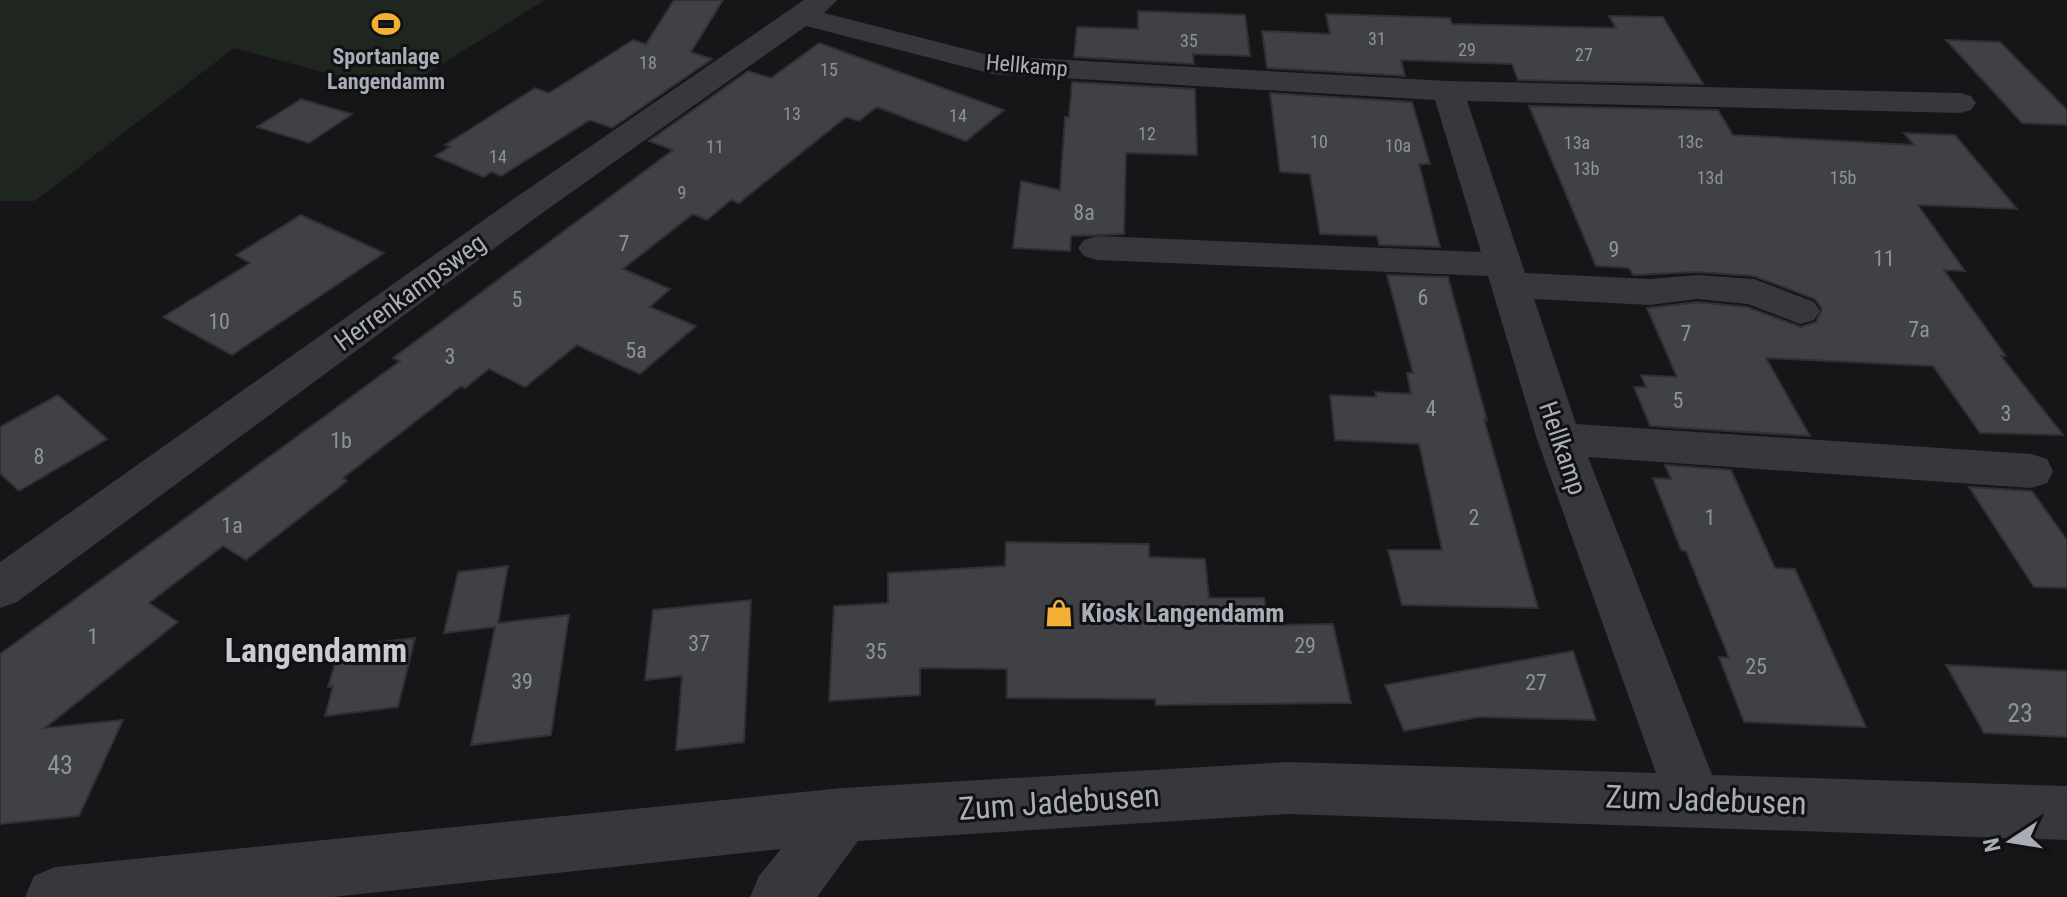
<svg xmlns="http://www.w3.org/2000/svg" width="2067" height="897" viewBox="0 0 2067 897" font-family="'Roboto Condensed',sans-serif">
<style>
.green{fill:#1e261f}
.building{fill:#404145;stroke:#303034;stroke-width:2}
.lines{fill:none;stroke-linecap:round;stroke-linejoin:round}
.minor{fill:#37383d;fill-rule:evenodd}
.labels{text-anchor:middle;stroke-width:6;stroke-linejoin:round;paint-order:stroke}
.far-number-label{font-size:18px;fill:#8e929b}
.far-poi-label{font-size:22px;font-weight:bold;fill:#a8adb8;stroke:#111113}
.far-street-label{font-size:22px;fill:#a8adb8;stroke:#111113}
.number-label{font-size:22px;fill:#8e929b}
.street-label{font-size:26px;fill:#a8adb8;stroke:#111113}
.poi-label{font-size:26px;font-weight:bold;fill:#a8adb8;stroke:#111113;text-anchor:start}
.near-number-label{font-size:26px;fill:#8e929b}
.near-street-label{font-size:32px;fill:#a8adb8;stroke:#111113}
.district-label{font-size:34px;font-weight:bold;fill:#c9ccd4;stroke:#111113}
</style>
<rect width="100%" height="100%" fill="#161618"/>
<polygon class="green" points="0,0 545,0 397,92 234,48 35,201 0,201"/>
<g class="building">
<polygon points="674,0 723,0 691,52 712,59 612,128 590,120 501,176 491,172 484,177 435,156 450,147 445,145 535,88 549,93 633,40 646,44"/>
<polygon points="1138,11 1245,15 1250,56 1193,54 1194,64 1074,57 1077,27 1138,29"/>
<polygon points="1326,14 1450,18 1452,24 1616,28 1609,16 1663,17 1703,84 1518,80 1512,64 1401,60 1405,76 1267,68 1262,31 1330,34"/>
<polygon points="1946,40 2000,42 2067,110 2067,125 2022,123"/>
<polygon points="819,43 1004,110 966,141 877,107 859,121 846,117 739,203 731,200 707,220 693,214 623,269 670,289 650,307 696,326 640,374 577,345 525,387 489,369 465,388 461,386 343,478 347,481 246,560 223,546 149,603 178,622 45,728 123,720 79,816 0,824 0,654 400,361 393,358 673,150 649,141 748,71 771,78"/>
<polygon points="1072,82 1195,89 1197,155 1126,153 1124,234 1071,236 1070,251 1013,248 1021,181 1060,190 1065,117 1069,117"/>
<polygon points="1270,93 1412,102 1430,164 1419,164 1440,247 1379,245 1377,236 1320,234 1310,174 1280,172"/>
<polygon points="301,99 352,114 309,143 257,127"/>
<polygon points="1529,106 1718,110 1733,135 1914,145 1904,133 1955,135 2017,209 1918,205 1965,271 1944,270 2006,356 2001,356 2063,435 1980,433 1933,366 1766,358 1810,436 1650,426 1634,387 1646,387 1641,375 1677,377 1647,308 1697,302 1747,307 1801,327 1816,322 1822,309 1815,299 1754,276 1697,272 1633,275 1629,268 1596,266"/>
<polygon points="301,215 384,253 232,355 163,317 250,263 236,255"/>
<polygon points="1387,275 1448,277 1487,420 1484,419 1538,608 1402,605 1388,550 1442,550 1419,444 1335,440 1330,395 1376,397 1375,392 1411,394 1407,373 1413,373"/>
<polygon points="58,395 107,439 19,491 0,473 0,427"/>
<polygon points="1665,465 1731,470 1775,568 1795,569 1866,727 1744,722 1719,657 1729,658 1686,551 1681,550 1653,478 1671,479"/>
<polygon points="1969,487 2032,491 2067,540 2067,588 2034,587"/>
<polygon points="1006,542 1149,544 1149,557 1205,559 1209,598 1264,598 1269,625 1333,624 1351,703 1156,705 1155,699 1007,698 1007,669 920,668 920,695 829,701 834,606 888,603 888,573 1005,566"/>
<polygon points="508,566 498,623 569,615 551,735 471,745 495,627 444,633 458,572"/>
<polygon points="751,600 744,742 676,750 682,676 645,680 653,610"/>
<polygon points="415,638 398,707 325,716 333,686 328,687 340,647"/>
<polygon points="1573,651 1596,720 1479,717 1404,731 1385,685"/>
<polygon points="1946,665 2067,671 2067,737 1984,733"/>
</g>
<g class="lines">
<polygon class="minor" points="804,0 837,0 824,13 993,56 1448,81 1960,93 1971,96 1976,103 1971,110 1960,113 1467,101 1525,273 1650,279 1697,275 1754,279 1814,302 1820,311 1814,320 1800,324 1748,304 1697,299 1650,305 1534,299 1576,424 2031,454 2047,459 2053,471 2047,483 2031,488 1588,457 1712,775 2067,786 2067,840 1288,814 858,841 817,897 750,897 759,876 781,849 332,897 25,897 34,876 55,867 843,788 1288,762 1656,773 1537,439 1488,276 1097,260 1084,256 1078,248 1084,240 1097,236 1481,252 1435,100 993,74 806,26 538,216 17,602 0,608 0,562 512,200"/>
</g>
<defs>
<symbol id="stadium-bare" viewBox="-9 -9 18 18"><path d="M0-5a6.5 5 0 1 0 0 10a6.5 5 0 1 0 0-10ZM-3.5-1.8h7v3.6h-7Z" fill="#f2b134" stroke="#111113" stroke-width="2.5" paint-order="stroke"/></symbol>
<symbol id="shop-bare" viewBox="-9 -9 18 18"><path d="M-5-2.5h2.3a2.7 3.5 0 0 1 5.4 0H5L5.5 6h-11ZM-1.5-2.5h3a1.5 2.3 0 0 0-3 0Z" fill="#f2b134" stroke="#111113" stroke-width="2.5" paint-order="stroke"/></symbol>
</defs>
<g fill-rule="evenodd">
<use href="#stadium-bare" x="366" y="4" width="40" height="40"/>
<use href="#shop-bare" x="1039" y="593" width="40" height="40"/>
</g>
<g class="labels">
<g class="far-number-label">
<text x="1377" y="45">31</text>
<text x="1189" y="47">35</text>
<text x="1467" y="56">29</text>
<text x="1584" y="61">27</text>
<text x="648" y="69">18</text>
<text x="829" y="76">15</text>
<text x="792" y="120">13</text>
<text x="958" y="122">14</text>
<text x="1147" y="140">12</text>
<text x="1319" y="148">10</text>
<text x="1690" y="148">13c</text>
<text x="1577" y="149">13a</text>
<text x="1398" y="152">10a</text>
<text x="715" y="153">11</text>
<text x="498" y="163">14</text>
<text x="1586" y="175">13b</text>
<text x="1710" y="184">13d</text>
<text x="1843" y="184">15b</text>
<text x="682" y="199">9</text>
</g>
<g class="far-poi-label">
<text x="386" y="64">Sportanlage<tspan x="386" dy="25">Langendamm</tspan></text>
</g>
<g class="far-street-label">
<text transform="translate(1027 65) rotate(5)" y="8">Hellkamp</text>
</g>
<g class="number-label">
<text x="1084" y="220">8a</text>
<text x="624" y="251">7</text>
<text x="1614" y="257">9</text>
<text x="1884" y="266">11</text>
<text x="1423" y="305">6</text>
<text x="517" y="307">5</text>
<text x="219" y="329">10</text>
<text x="1919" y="337">7a</text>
<text x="1686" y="341">7</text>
<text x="636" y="358">5a</text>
<text x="450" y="364">3</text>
<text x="1678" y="408">5</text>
<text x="1431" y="416">4</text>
<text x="2006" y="421">3</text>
<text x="341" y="448">1b</text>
<text x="39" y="464">8</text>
<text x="1474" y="525">2</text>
<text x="1710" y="525">1</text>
<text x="232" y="533">1a</text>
<text x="93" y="644">1</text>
<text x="699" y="651">37</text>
<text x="1305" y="653">29</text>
<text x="876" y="659">35</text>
<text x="1756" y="674">25</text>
<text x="522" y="689">39</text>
<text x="1536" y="690">27</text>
</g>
<g class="street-label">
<text transform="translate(410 292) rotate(-36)" y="9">Herrenkampsweg</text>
<text transform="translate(1563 448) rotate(71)" y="9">Hellkamp</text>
</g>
<g class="poi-label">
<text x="1081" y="622">Kiosk Langendamm</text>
</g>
<g class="near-number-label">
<text x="2020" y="722">23</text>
<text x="60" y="774">43</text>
</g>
<g class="near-street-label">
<text transform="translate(1706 800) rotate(2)" y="11">Zum Jadebusen</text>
<text transform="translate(1059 802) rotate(-4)" y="11">Zum Jadebusen</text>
</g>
<g class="district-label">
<text x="316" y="662">Langendamm</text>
</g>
</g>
<g transform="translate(2011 841) rotate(258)" stroke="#111113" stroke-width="6" paint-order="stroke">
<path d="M0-6L14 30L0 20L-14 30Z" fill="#a8adb8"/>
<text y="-12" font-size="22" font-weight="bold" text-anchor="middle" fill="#a8adb8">N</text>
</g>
</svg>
